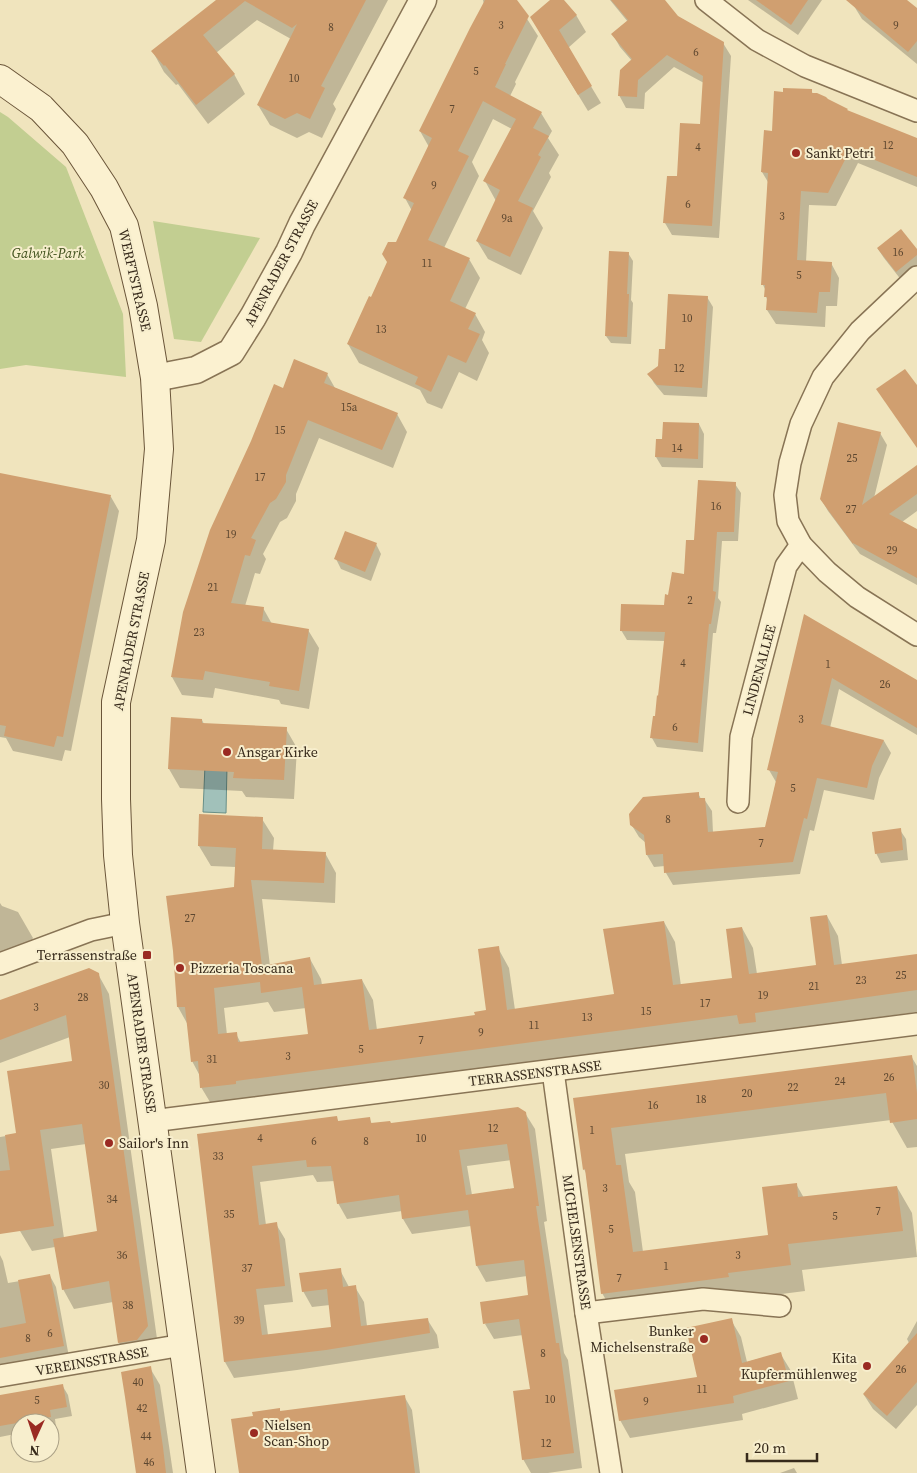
<svg xmlns="http://www.w3.org/2000/svg" width="917" height="1473" viewBox="0 0 917 1473" font-family="'Source Serif 4',serif">
<style>
.green{fill:#c2ce91}
.water{fill:#a1c1ba;stroke:#688f88}
.shadow{fill:#0003;fill-rule:evenodd}
.building{fill:#d09f70;fill-rule:evenodd}
.lines{fill:none;stroke-linecap:round;stroke-linejoin:round}
.minor-casing{stroke:#887455;stroke-width:24}
.tertiary-casing{stroke:#887455;stroke-width:29}
.secondary-casing{stroke:#6a5539;stroke-width:30}
.minor{stroke:#fbf1d0;stroke-width:21}
.tertiary{stroke:#fbf1d0;stroke-width:26}
.secondary{stroke:#fbf1d0;stroke-width:28}
.poi-dot{fill:#9a2a22;stroke:#f7eecd;stroke-width:2}
.labels{text-anchor:middle;stroke-width:4;stroke-linejoin:round;paint-order:stroke}
.number-label{font-size:11px;fill:#5d4730}
.poi-label{font-size:14px;fill:#372a1b;stroke:#f7eecd;text-anchor:start}
.park-label{font-size:14px;font-style:italic;fill:#445420;stroke:#f7eecd}
.street-label{font-size:14px;fill:#372a1b;stroke:#f7eecd}
</style>
<rect width="100%" height="100%" fill="#f0e4bd"/>
<g class="green">
<polygon points="0,112 8,117 66,167 123,314 126,377 26,365 0,369"/>
<polygon points="153,221 260,238 201,342 174,339"/>
</g>
<polygon class="water" points="205,765 227,766 226,813 203,812"/>
<g class="shadow">
<polygon points="218,0 388,0 333,104 336,109 322,138 309,132 297,138 270,125 258,105 291,39 257,20 216,53 234,74 245,94 208,124 178,84 176,85 164,72 153,52"/>
<polygon points="483,0 515,0 538,36 515,82 516,84 510,96 541,113 552,131 548,138 559,155 549,173 551,177 533,211 543,228 521,275 488,259 477,241 496,201 485,181 512,129 493,119 472,162 479,176 444,248 469,259 480,278 465,309 475,314 485,332 482,340 489,353 477,381 459,372 442,409 427,403 420,390 359,363 348,344 372,299 412,211 405,198 429,147 420,131 484,5"/>
<polygon points="552,0 563,0 576,15 586,32 568,48 601,103 588,111 541,34"/>
<polygon points="610,0 663,0 677,16 723,43 731,56 719,238 672,235 665,223 701,126 704,83 674,67 645,93 644,109 626,108 619,95 632,61 620,47 613,35 628,22"/>
<polygon points="748,0 822,0 798,35"/>
<polygon points="860,0 905,0 917,10 917,64 862,19 854,6"/>
<polygon points="811,90 813,94 847,110 848,112 917,139 917,187 858,163 836,206 809,205 806,262 831,263 839,278 837,306 826,306 825,327 776,324 767,310 768,301 766,297 766,291 763,285 768,182 762,172 784,93"/>
<polygon points="878,249 917,251 917,269 902,281 884,258"/>
<polygon points="628,253 633,261 631,300 633,303 631,344 611,343 606,336"/>
<polygon points="707,297 713,307 707,397 664,395 654,383 649,374 660,366 666,351"/>
<polygon points="327,374 335,388 397,414 407,432 393,468 319,438 296,494 296,501 287,518 280,522 263,554 266,559 260,574 255,573 245,606 263,608 272,624 308,630 319,648 309,709 281,704 279,700 215,688 213,698 182,695 172,677 184,612 283,389"/>
<polygon points="699,424 704,434 703,468 662,467 656,457 657,440 663,440"/>
<polygon points="880,433 887,445 874,498 917,466 917,511 902,522 917,531 917,585 860,554 828,511 821,499"/>
<polygon points="0,475 111,497 119,511 71,751 65,750 62,761 13,751 6,738 0,737"/>
<polygon points="735,484 741,493 738,541 722,541 718,598 721,602 716,633 713,633 703,752 657,747 652,738 659,697 665,641 627,640 621,630 665,606 669,596 685,575 696,542"/>
<polygon points="376,544 381,554 371,581 341,569 336,559"/>
<polygon points="805,616 917,681 917,735 839,689 830,728 884,741 891,753 879,778 874,800 824,790 814,831 810,830 800,874 673,885 666,873 665,866 654,867 647,855 646,843 639,837 631,824 698,793 701,799 704,799 712,811 713,833 766,828 776,782 769,770"/>
<polygon points="202,720 204,724 286,729 297,748 294,799 246,797 242,791 180,788 169,769"/>
<path d="M262 819 274 838 273 851 325 853 336 873 335 903 262 899 270 966 310 959 321 979 322 985 362 980 373 1000 377 1030 476 1016 487 1012 498 948 509 968 515 1010 615 995 664 922 675 942 681 986 733 979 742 928 753 948 757 974 817 966 827 916 838 936 842 965 917 955V1012L213 1107 201 1087 200 1076 192 1061 188 1025 178 1007 235 889 236 867 211 866 199 846ZM268 1002 274 1012 306 1008 310 1035 241 1043 236 1034 227 1035 224 1008Z"/>
<polygon points="900,830 906,839 908,860 881,863 876,853"/>
<polygon points="0,903 2,906 18,912 33,938 24,954 0,970"/>
<path d="M98 974 109 994 158 1346 130 1363 119 1343 113 1302 74 1309 63 1289 55 1247 32 1251 20 1231 16 1205 0 1207V1137L18 1134 73 1062 70 1037 0 1063V1002ZM86 1144 98 1232 64 1238 51 1149Z"/>
<polygon points="911,1056 917,1066 917,1147 907,1148 891,1120 625,1154 629,1182 635,1192 643,1252 770,1236 796,1184 804,1198 897,1187 912,1213 917,1257 802,1270 805,1291 742,1299 617,1319 602,1293 586,1173 584,1169 575,1099"/>
<path d="M525 1113 535 1129 547 1221 544 1222 564 1353 568 1360 582 1468 548 1473H531L523 1459 531 1390 523 1335 494 1339 485 1324 530 1297 527 1276 486 1282 477 1266 471 1226 412 1234 403 1219 402 1211 347 1219 338 1203 335 1181 317 1182 313 1175 260 1182 266 1225 276 1224 285 1239 293 1302 264 1305 268 1335 333 1328 330 1305 312 1307 303 1291 340 1270 349 1287H355L364 1302 367 1326 427 1319 437 1335 439 1348 297 1370 234 1378 225 1362 198 1135 336 1118 339 1122 369 1118 372 1124H391ZM511 1160 515 1189 472 1195 467 1166Z"/>
<polygon points="0,1255 3,1261 8,1283 50,1276 56,1287 69,1357 0,1370"/>
<polygon points="731,1320 741,1337 747,1362 780,1353 791,1371 798,1399 742,1414 743,1420 630,1438 620,1420 699,1378"/>
<polygon points="917,1321 917,1405 896,1429 873,1409 864,1395 909,1343 907,1339"/>
<polygon points="150,1368 160,1385 173,1473 137,1473"/>
<polygon points="62,1385 68,1395 72,1416 55,1419 56,1427 50,1428 50,1423 20,1423 20,1433 0,1437 0,1396"/>
<polygon points="404,1396 412,1410 420,1473 240,1473 254,1417 279,1409 281,1412"/>
<polygon points="794,1468 797,1473 780,1473"/>
</g>
<g class="building">
<polygon points="216,0 366,0 321,86 325,88 310,119 297,113 285,119 257,105 297,24 292,28 245,1 203,35 235,74 196,105 165,65 164,66 151,51"/>
<polygon points="485,0 517,0 529,16 505,64 506,64 495,87 542,112 533,128 549,136 538,155 541,157 518,201 533,208 510,257 476,241 500,190 483,181 516,119 483,101 458,151 469,156 428,240 470,258 450,301 476,313 468,329 480,334 466,363 448,355 431,392 415,384 418,377 347,344 369,296 371,297 387,262 382,254 388,242 396,242 414,203 403,198 432,138 419,131 470,28"/>
<polygon points="550,0 564,0 577,15 559,30 592,86 578,95 530,17"/>
<polygon points="611,0 665,0 678,16 724,42 712,226 663,223 667,176 677,176 680,123 700,124 703,76 667,55 638,80 637,97 618,96 620,70 632,59 611,34 628,20"/>
<polygon points="756,0 808,0 791,25"/>
<polygon points="846,0 907,0 917,8 917,41 908,52"/>
<polygon points="783,88 812,89 812,93 817,93 826,97 828,99 848,109 847,110 917,138 917,177 850,150 828,193 801,191 797,260 832,262 830,292 819,292 817,313 766,310 767,297 764,297 765,285 761,285 768,173 761,172 764,130 772,131 774,91 783,92"/>
<polygon points="901,229 917,249 917,255 896,272 877,248"/>
<polygon points="609,251 629,252 627,294 629,294 627,337 605,336"/>
<polygon points="668,294 708,296 702,388 657,385 647,374 658,366 659,349 665,349"/>
<polygon points="294,359 328,373 324,383 398,413 382,450 308,420 286,475 286,482 276,499 270,503 251,538 256,540 250,556 245,555 231,603 264,607 262,621 309,629 299,691 269,686 270,682 205,671 203,680 171,677 183,612 210,530 251,441 274,384 283,388"/>
<polygon points="905,369 917,385 917,448 876,389"/>
<polygon points="663,422 699,423 698,459 655,457 656,439 662,439"/>
<polygon points="838,422 881,432 862,505 917,465 917,494 889,514 917,529 917,578 853,543 853,544 820,499"/>
<polygon points="0,473 111,495 63,737 57,736 54,747 4,736 6,726 0,725"/>
<polygon points="698,480 736,482 734,532 717,532 713,591 716,592 711,624 709,624 698,743 650,738 653,716 655,716 657,695 658,696 665,632 620,631 621,604 664,605 665,594 668,595 672,572 684,574 686,540 694,540"/>
<polygon points="345,531 377,543 365,572 334,559"/>
<polygon points="804,614 917,680 917,728 832,678 821,724 884,740 872,766 867,788 817,778 807,819 804,818 793,862 664,873 663,854 646,855 644,835 630,825 629,814 643,797 699,792 699,798 705,798 708,832 765,827 778,772 767,770"/>
<polygon points="171,717 202,719 202,723 287,727 284,780 233,778 234,772 168,769"/>
<path d="M199 814 263 817 262 849 326 852 324 883 251 880 262 966 310 957 314 985 362 979 369 1030 475 1015 474 1012 486 1010 478 949 499 946 507 1010 614 994 603 929 664 921 673 985 732 978 726 929 742 927 749 974 816 965 810 917 827 915 834 965 917 954V990L755 1013 756 1022 739 1024 737 1015 236 1081V1084L200 1088 198 1061 191 1062 185 1007H177L173 951 166 896 234 887 236 848 198 846ZM260 982 261 993 302 987 308 1034 238 1042 237 1032 218 1034 214 988Z"/>
<polygon points="901,828 903,850 875,854 872,832"/>
<polygon points="89,968 99,973 148,1326 137,1340 118,1343 109,1281 62,1290 53,1239 97,1231 82,1124 40,1130 54,1226 0,1234 0,1171 10,1170 5,1135 16,1133 7,1071 72,1061 66,1015 0,1040 0,1000"/>
<polygon points="912,1055 917,1093 917,1119 890,1123 886,1093 611,1128 616,1165 621,1165 633,1252 768,1235 762,1187 797,1183 798,1197 897,1186 903,1231 788,1244 791,1265 728,1273 729,1277 601,1294 585,1169 583,1170 573,1098"/>
<path d="M518 1107 526 1112 539 1206H536L556 1343H559L574 1453 522 1460 513 1391 530 1389 519 1319 483 1324 480 1302 528 1295 524 1260 476 1266 468 1210 402 1219 399 1195 337 1204 331 1166 307 1167 306 1160 252 1166 259 1225 277 1222 285 1286 256 1289 262 1335 331 1327 327 1289 302 1292 299 1273 341 1268 343 1287 356 1285 361 1326 428 1318 430 1333 326 1350 224 1362 197 1134 337 1116 338 1121 370 1117 371 1123 390 1121 391 1123ZM507 1144 514 1188 466 1195 468 1208 459 1150Z"/>
<polygon points="50,1274 64,1346 0,1358 0,1328 26,1323 18,1280"/>
<polygon points="732,1318 742,1363 781,1352 789,1381 733,1396 734,1403 619,1421 614,1390 697,1377 686,1328"/>
<polygon points="917,1333 917,1382 887,1416 863,1394"/>
<polygon points="151,1366 163,1447 166,1473 136,1473 125,1397 121,1372"/>
<polygon points="63,1384 67,1407 50,1410 51,1417 0,1426 0,1395"/>
<polygon points="405,1395 415,1473 239,1473 231,1419 253,1416 252,1412 280,1408 280,1411"/>
</g>
<g class="lines">
<defs>
<g id="minor">
<polyline points="706,0 757,40 805,66 917,111"/>
<polyline points="917,277 860,331 823,377 801,424 790,463 785,495 788,521 801,545 827,572 857,597 917,635"/>
<polyline points="738,802 741,737 786,566 801,545"/>
<polyline points="0,964 91,930 125,923"/>
<polyline points="553,1071 586,1313 611,1473"/>
<polyline points="152,1121 917,1024"/>
<polyline points="586,1313 703,1299 780,1306"/>
<polyline points="0,1376 183,1345"/>
</g>
<polyline id="tertiary" points="155,378 196,370 231,352 253,317 289,252 302,224 423,0"/>
<polyline id="secondary" points="0,79 41,108 75,144 104,188 124,226 143,306 155,378 159,449 151,540 116,702 116,799 118,855 125,923 201,1473"/>
</defs>
<use href="#minor" class="minor-casing"/>
<use href="#tertiary" class="tertiary-casing"/>
<use href="#secondary" class="secondary-casing"/>
<use href="#minor" class="minor"/>
<use href="#tertiary" class="tertiary"/>
<use href="#secondary" class="secondary"/>
</g>
<g class="poi-dot">
<circle cx="796" cy="153" r="5"/>
<circle cx="227" cy="752" r="5"/>
<rect x="142" y="950" width="10" height="10" rx="2.5"/>
<circle cx="180" cy="968" r="5"/>
<circle cx="109" cy="1143" r="5"/>
<circle cx="704" cy="1339" r="5"/>
<circle cx="867" cy="1366" r="5"/>
<circle cx="254" cy="1433" r="5"/>
</g>
<g class="labels">
<g class="number-label">
<text x="501" y="29">3</text>
<text x="896" y="29">9</text>
<text x="331" y="31">8</text>
<text x="696" y="56">6</text>
<text x="476" y="75">5</text>
<text x="294" y="82">10</text>
<text x="452" y="113">7</text>
<text x="888" y="149">12</text>
<text x="698" y="151">4</text>
<text x="434" y="189">9</text>
<text x="688" y="208">6</text>
<text x="782" y="220">3</text>
<text x="507" y="222">9a</text>
<text x="898" y="256">16</text>
<text x="427" y="267">11</text>
<text x="799" y="279">5</text>
<text x="687" y="322">10</text>
<text x="381" y="333">13</text>
<text x="679" y="372">12</text>
<text x="349" y="411">15a</text>
<text x="280" y="434">15</text>
<text x="677" y="452">14</text>
<text x="852" y="462">25</text>
<text x="260" y="481">17</text>
<text x="716" y="510">16</text>
<text x="851" y="513">27</text>
<text x="231" y="538">19</text>
<text x="892" y="554">29</text>
<text x="213" y="591">21</text>
<text x="690" y="604">2</text>
<text x="199" y="636">23</text>
<text x="683" y="667">4</text>
<text x="828" y="668">1</text>
<text x="885" y="688">26</text>
<text x="801" y="723">3</text>
<text x="675" y="731">6</text>
<text x="793" y="792">5</text>
<text x="668" y="823">8</text>
<text x="761" y="847">7</text>
<text x="190" y="922">27</text>
<text x="901" y="979">25</text>
<text x="861" y="984">23</text>
<text x="814" y="990">21</text>
<text x="763" y="999">19</text>
<text x="83" y="1001">28</text>
<text x="705" y="1007">17</text>
<text x="36" y="1011">3</text>
<text x="646" y="1015">15</text>
<text x="587" y="1021">13</text>
<text x="534" y="1029">11</text>
<text x="481" y="1036">9</text>
<text x="421" y="1044">7</text>
<text x="361" y="1053">5</text>
<text x="288" y="1060">3</text>
<text x="212" y="1063">31</text>
<text x="889" y="1081">26</text>
<text x="840" y="1085">24</text>
<text x="104" y="1089">30</text>
<text x="793" y="1091">22</text>
<text x="747" y="1097">20</text>
<text x="701" y="1103">18</text>
<text x="653" y="1109">16</text>
<text x="493" y="1132">12</text>
<text x="592" y="1134">1</text>
<text x="260" y="1142">4</text>
<text x="421" y="1142">10</text>
<text x="314" y="1145">6</text>
<text x="366" y="1145">8</text>
<text x="218" y="1160">33</text>
<text x="605" y="1192">3</text>
<text x="112" y="1203">34</text>
<text x="878" y="1215">7</text>
<text x="229" y="1218">35</text>
<text x="835" y="1220">5</text>
<text x="611" y="1233">5</text>
<text x="122" y="1259">36</text>
<text x="738" y="1259">3</text>
<text x="666" y="1270">1</text>
<text x="247" y="1272">37</text>
<text x="619" y="1282">7</text>
<text x="128" y="1309">38</text>
<text x="239" y="1324">39</text>
<text x="50" y="1337">6</text>
<text x="28" y="1342">8</text>
<text x="543" y="1357">8</text>
<text x="901" y="1373">26</text>
<text x="138" y="1386">40</text>
<text x="702" y="1393">11</text>
<text x="550" y="1403">10</text>
<text x="37" y="1404">5</text>
<text x="646" y="1405">9</text>
<text x="142" y="1412">42</text>
<text x="146" y="1440">44</text>
<text x="546" y="1447">12</text>
<text x="149" y="1466">46</text>
</g>
<g class="poi-label">
<text x="806" y="158">Sankt Petri</text>
<text x="237" y="757">Ansgar Kirke</text>
<text x="137" y="960" text-anchor="end">Terrassenstraße</text>
<text x="190" y="973">Pizzeria Toscana</text>
<text x="119" y="1148">Sailor's Inn</text>
<text x="694" y="1336" text-anchor="end">Bunker<tspan x="694" dy="16">Michelsenstraße</tspan></text>
<text x="857" y="1363" text-anchor="end">Kita<tspan x="857" dy="16">Kupfermühlenweg</tspan></text>
<text x="264" y="1430">Nielsen<tspan x="264" dy="16">Scan-Shop</tspan></text>
</g>
<g class="park-label">
<text x="48" y="258">Galwik-Park</text>
</g>
<g class="street-label">
<text transform="translate(281 263) rotate(-62)" y="5">APENRADER STRASSE</text>
<text transform="translate(135 280) rotate(77)" y="5">WERFTSTRASSE</text>
<text transform="translate(131 641) rotate(-79)" y="5">APENRADER STRASSE</text>
<text transform="translate(759 670) rotate(-75)" y="5">LINDENALLEE</text>
<text transform="translate(142 1043) rotate(82)" y="5">APENRADER STRASSE</text>
<text transform="translate(535 1073) rotate(-7)" y="5">TERRASSENSTRASSE</text>
<text transform="translate(577 1242) rotate(82)" y="5">MICHELSENSTRASSE</text>
<text transform="translate(92 1361) rotate(-10)" y="5">VEREINSSTRASSE</text>
</g>
</g>
<g transform="translate(35 1438) rotate(183)"><circle r="24" fill="#f7eecd" stroke="#aaa086"/>
<path d="M0-4L9 19L0 12L-9 19Z" fill="#9a2a22"/>
<text y="-8" font-size="14" font-weight="bold" text-anchor="middle" fill="#372a1b">N</text>
</g>
<path d="M747 1453v8h70v-8" fill="none" stroke="#372a1b" stroke-width="2.5"/>
<text x="754" y="1453" font-size="15" fill="#372a1b" stroke="#f7eecd" stroke-width="4" paint-order="stroke">20 m</text>
</svg>
